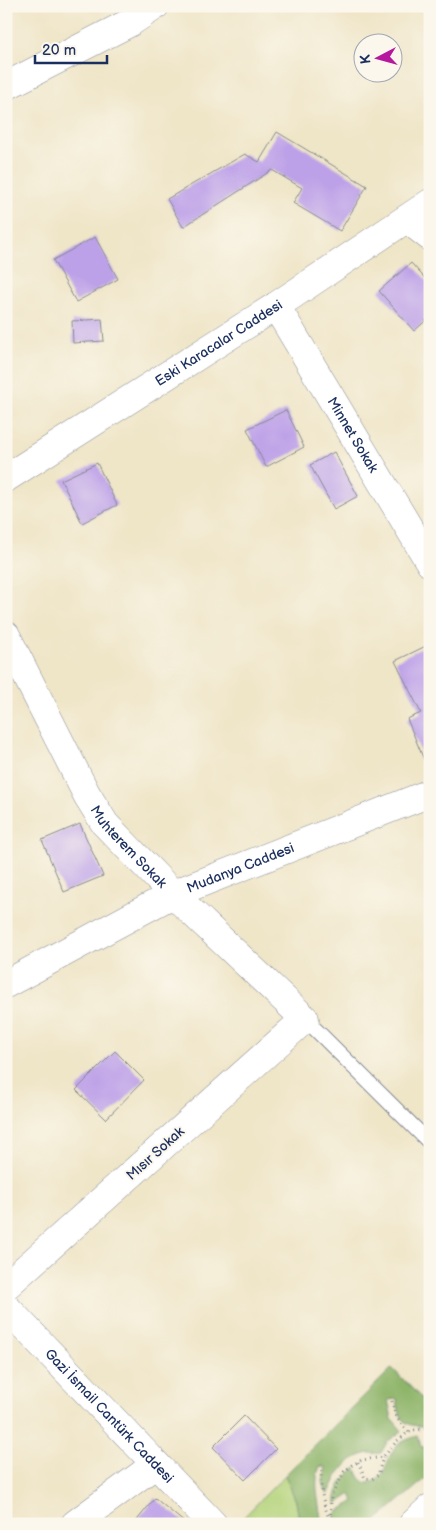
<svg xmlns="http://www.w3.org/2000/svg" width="436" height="1530" viewBox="0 0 436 1530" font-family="'Balsamiq Sans',sans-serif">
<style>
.green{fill:#b4d37a;stroke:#68816c}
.forest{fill:#8fb56a;stroke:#557264}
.building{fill:#bda1e8}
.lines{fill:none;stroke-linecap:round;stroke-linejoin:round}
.service-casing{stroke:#858a92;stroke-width:16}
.minor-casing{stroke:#858a92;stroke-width:29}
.tertiary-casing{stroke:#858a92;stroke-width:29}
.path{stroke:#858a92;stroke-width:3;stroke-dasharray:1 4;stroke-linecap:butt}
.service{stroke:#fff;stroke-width:14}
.minor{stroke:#fff;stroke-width:28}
.tertiary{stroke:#fff;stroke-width:28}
.labels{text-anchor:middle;stroke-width:4;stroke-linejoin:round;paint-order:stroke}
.street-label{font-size:14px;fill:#1b2f5e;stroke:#fbf7ec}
</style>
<rect width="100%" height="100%" fill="#fbf7ec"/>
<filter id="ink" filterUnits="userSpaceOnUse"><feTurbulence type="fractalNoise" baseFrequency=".02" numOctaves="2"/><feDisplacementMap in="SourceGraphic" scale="10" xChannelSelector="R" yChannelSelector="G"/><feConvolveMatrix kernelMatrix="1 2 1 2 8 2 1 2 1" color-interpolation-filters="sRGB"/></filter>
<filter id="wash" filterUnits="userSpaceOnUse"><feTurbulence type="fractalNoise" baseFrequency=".0096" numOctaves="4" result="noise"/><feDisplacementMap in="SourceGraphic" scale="20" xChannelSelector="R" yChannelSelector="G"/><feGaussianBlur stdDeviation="1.12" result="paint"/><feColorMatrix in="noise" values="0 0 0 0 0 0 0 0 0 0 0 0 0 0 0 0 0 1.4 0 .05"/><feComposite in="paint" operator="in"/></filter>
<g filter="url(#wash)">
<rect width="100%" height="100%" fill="#efe5c7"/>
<polygon class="green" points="285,1475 296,1501 300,1524 244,1524 241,1520"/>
<g class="forest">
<path d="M392 1368 430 1407V1426C406 1427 400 1423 397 1399L388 1400 392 1419 402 1431 387 1442 381 1453C375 1454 370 1452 365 1454 344 1460 338 1475 329 1493L327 1494 323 1482 326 1467 320 1466C313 1482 319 1502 321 1519H299L296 1501 285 1475Z"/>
<path d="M427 1432H430V1475L372 1524H334L335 1514 354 1501 351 1494 336 1504C334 1490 345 1476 356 1468 358 1475 360 1480 367 1483 386 1481 385 1462 394 1449 399 1442 410 1438 418 1436L421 1447H428Z"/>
</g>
<g id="blocks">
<g class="building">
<polygon points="277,132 367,186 340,231 293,203 302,188 272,170 183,227 167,199 245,154 259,162"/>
<polygon points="95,237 118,279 76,302 53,260"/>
<polygon points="411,263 430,284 430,317 414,331 379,291"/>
<polygon points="102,319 104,341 73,343 72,321"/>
<polygon points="286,410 304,447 266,467 247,429"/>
<polygon points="334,452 358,496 334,509 310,465"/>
<polygon points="97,463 117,505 82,523 61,480"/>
<polygon points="430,644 430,774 407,719 421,713 395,661"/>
<polygon points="80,824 103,876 64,892 42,840"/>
<polygon points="115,1051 144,1080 106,1119 76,1090"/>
<polygon points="244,1416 276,1449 245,1480 213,1447"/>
<polygon points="155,1498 186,1524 134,1524"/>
</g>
</g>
</g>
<g filter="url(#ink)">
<use href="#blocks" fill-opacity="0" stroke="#858a92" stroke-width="1"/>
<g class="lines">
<defs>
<polyline id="service" points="305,1019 430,1143"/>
<g id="minor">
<polyline points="6,86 131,22 155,6"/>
<polyline points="407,219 430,237"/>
<path id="s1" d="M276 306 430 563"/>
<path id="s2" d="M6 635 87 795 105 824 173 894 305 1019 6 1286"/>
<path id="s3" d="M6 984 173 894 430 793"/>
<polyline points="75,1524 156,1464"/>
</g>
<g id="tertiary">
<path id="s4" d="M6 478 276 306 430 203"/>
<path id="s5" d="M6 1307 213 1524"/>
<polyline points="413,1524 430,1508"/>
</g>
</defs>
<use href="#service" class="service-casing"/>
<use href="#minor" class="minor-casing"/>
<use href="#tertiary" class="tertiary-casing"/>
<g class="path">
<path d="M392 1401C394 1415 399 1423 409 1432"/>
<polyline points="358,1462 365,1478 372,1479 378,1475 383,1457"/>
<path d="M301 1523 330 1521C323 1503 319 1488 322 1469"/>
<polyline points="330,1524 331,1497 344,1472 352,1465 362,1460 383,1457 397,1441 407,1433 415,1430 430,1429"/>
</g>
<use href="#service" class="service"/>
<use href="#minor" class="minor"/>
<use href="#tertiary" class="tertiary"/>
</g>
</g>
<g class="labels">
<g class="street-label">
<text dy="5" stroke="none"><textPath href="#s4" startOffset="252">Eski Karacalar Caddesi</textPath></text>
<text dy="5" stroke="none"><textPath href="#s1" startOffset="150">Minnet Sokak</textPath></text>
<text dy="5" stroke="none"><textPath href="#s2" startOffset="246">Muhterem Sokak</textPath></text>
<text dy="5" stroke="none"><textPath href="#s3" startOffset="262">Mudanya Caddesi</textPath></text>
<text transform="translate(155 1153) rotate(-42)" y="5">Mısır Sokak</text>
<text dy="5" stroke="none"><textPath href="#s5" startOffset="150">Gazi İsmail Cantürk Caddesi</textPath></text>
</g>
</g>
<rect width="436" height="1530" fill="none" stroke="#fbf7ec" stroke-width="25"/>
<g transform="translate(378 58) rotate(264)"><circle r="24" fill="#fbf7ec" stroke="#a1a7b3"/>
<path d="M0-4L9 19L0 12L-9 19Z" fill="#b5179e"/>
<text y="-8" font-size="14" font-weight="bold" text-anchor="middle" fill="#1b2f5e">K</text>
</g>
<path d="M35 55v8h72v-8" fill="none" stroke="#1b2f5e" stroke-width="2.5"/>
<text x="42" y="55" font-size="15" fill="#1b2f5e" stroke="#fbf7ec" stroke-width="4" paint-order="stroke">20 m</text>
</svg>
